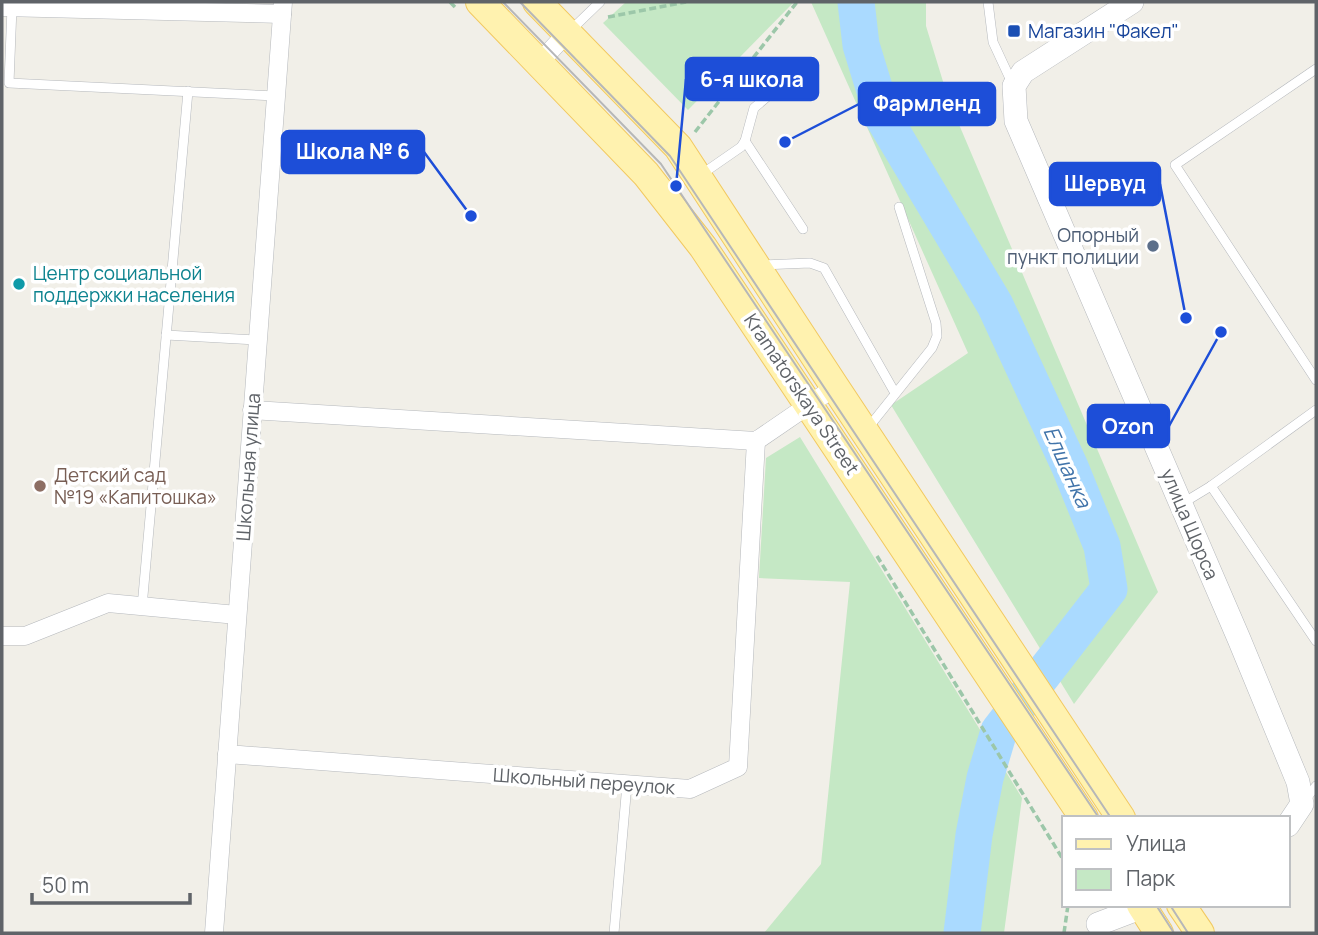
<svg xmlns="http://www.w3.org/2000/svg" width="1318" height="935" font-family="Manrope,sans-serif">
  <rect width="100%" height="100%" fill="#f1efe8"/>
  <g fill="#c5e8c5">
    <path d="M 626,2 L 794,2 L 688,110 L 603,23 Z"/>
    <path d="M 811,2 L 926,2 L 926,26 L 949,101 L 1158,592 L 1074,704 L 891,405 L 968,353 Z"/>
    <path d="M 800,437 L 1022,798 L 1004,933 L 764,933 L 821,864 L 850,582 L 759,578 L 766,458 Z"/>
  </g>
  <g fill="none" stroke-linecap="round" stroke-linejoin="round">
    <path stroke="#aadaff" stroke-width="37" d="M 856,2 L 861,45 L 883,117 L 995,305 L 1070,467 L 1102,546 L 1109,589 L 999,731 L 985,778 L 974,835 L 962,933"/>
    <g stroke="#b5b8bc" stroke-width="10">
      <g id="service">
        <path d="M 988,2 L 993,42 L 1013,85"/>
        <path d="M 12,7 L 9,83 L 276,96"/>
        <path d="M 571,30 L 600,2"/>
        <path d="M 1316,69 L 1175,165 L 1316,380"/>
        <path d="M 745,141 L 754,108 L 787,80"/>
        <path d="M 702,174 L 741,147 L 745,141 L 803,229"/>
        <path d="M 761,265 L 810,263 L 824,268 L 895,393"/>
        <path d="M 166,335 L 257,340"/>
        <path d="M 868,428 L 932,348 L 937,336 L 936,323 L 899,207"/>
        <path d="M 1211,486 L 1316,641"/>
        <path d="M 1183,503 L 1211,486 L 1316,410"/>
        <path d="M 142,607 L 188,91"/>
        <path d="M 1305,800 L 1316,786"/>
        <path d="M 614,933 L 627,784"/>
      </g>
    </g>
    <g stroke="#b5b8bc" stroke-width="19">
      <g id="minor">
        <path d="M 2,7 L 282,14"/>
        <path d="M 539,63 L 567,33"/>
        <path d="M 252,410 L 756,441 L 835,387"/>
        <path d="M 2,636 L 25,636 L 108,603 L 237,615"/>
        <path d="M 227,754 L 690,789 L 738,767 L 756,441"/>
        <path d="M 214,933 L 283,2"/>
      </g>
    </g>
    <g stroke="#b5b8bc" stroke-width="24">
      <g id="tertiary">
        <path d="M 1132,2 L 1023,72 L 1014,86 L 1016,121 L 1239,639 L 1298,782 L 1302,804 L 1288,825"/>
        <path d="M 1098,924 L 1148,905"/>
      </g>
    </g>
    <g stroke="#f2c960" stroke-width="30">
      <g id="primary">
        <path d="M 480,2 L 646,174 L 703,247 L 1084,818"/>
        <path d="M 537,2 L 678,147 L 835,387 L 1121,818"/>
        <path d="M 1141,905 L 1159,933"/>
        <path d="M 1181,905 L 1200,933"/>
      </g>
    </g>
    <g stroke="#9cc7a9" stroke-width="3.5" stroke-dasharray="7 3.5" stroke-linecap="butt">
      <path d="M 450,2 L 456,8"/>
      <path d="M 608,17 L 686,2"/>
      <path d="M 695,132 L 797,2"/>
      <path d="M 877,556 L 1064,861"/>
      <path d="M 1064,933 L 1068,905"/>
    </g>
    <use href="#service" stroke="#fff" stroke-width="9"/>
    <use href="#minor" stroke="#fff" stroke-width="18"/>
    <use href="#tertiary" stroke="#fff" stroke-width="23"/>
    <use href="#primary" stroke="#fff2af" stroke-width="28"/>
    <g stroke="#b6b7b8" stroke-width="2">
      <path d="M 503,2 L 661,164 L 1099,818"/>
      <path d="M 520,2 L 670,156 L 1111,818"/>
      <path d="M 1156,905 L 1174,933"/>
      <path d="M 1170,905 L 1188,933"/>
    </g>
  </g>
  <rect fill="#1a4fb4" stroke="#fff" stroke-width="2.5" x="1007" y="24" width="14" height="14" rx="3.5"/>
  <circle fill="#5c6f8a" stroke="#fff" stroke-width="2.5" cx="1153" cy="246" r="7"/>
  <circle fill="#0f9aa8" stroke="#fff" stroke-width="2.5" cx="19" cy="284" r="7"/>
  <circle fill="#8d6e63" stroke="#fff" stroke-width="2.5" cx="40" cy="486" r="7"/>
  <g text-anchor="middle" stroke-width="7" stroke-linejoin="round" paint-order="stroke">
    <g font-size="19" fill="#164399" stroke="#fff" text-anchor="start">
      <text x="1028" y="38">Магазин "Факел"</text>
    </g>
    <g font-size="19" fill="#4e5e75" stroke="#fff" text-anchor="end">
      <text x="1139" y="242">Опорный<tspan x="1139" dy="22">пункт полиции</tspan></text>
    </g>
    <g font-size="19" fill="#0d838f" stroke="#fff" text-anchor="start">
      <text x="33" y="280">Центр социальной<tspan x="33" dy="22">поддержки населения</tspan></text>
    </g>
    <g font-size="19" fill="#5f6368" stroke="#fff">
      <text transform="translate(802 394) rotate(56)" y="7">Kramatorskaya Street</text>
      <text transform="translate(248 467) rotate(-86)" y="7">Школьная улица</text>
      <text transform="translate(1190 524) rotate(67)" y="7">улица Щорса</text>
      <text transform="translate(584 781) rotate(4)" y="7">Школьный переулок</text>
    </g>
    <g font-size="19" fill="#785e54" stroke="#fff" text-anchor="start">
      <text x="54" y="482">Детский сад<tspan x="54" dy="22">№19 «Капитошка»</tspan></text>
    </g>
    <g font-size="21" font-style="italic" fill="#4174aa" stroke="#fff">
      <text transform="translate(1067 467) rotate(66)" y="7">Елшанка</text>
    </g>
  </g>
  <path fill="none" stroke="#1d4ed8" stroke-width="2.5" d="M676 186L686 79M785 142L859 104M471 216L424 152M1186 318L1160 184M1221 332L1169 426"/>
  <g fill="#1d4ed8" stroke="#fff" stroke-width="2.5">
    <circle cx="676" cy="186" r="7"/>
    <circle cx="785" cy="142" r="7"/>
    <circle cx="471" cy="216" r="7"/>
    <circle cx="1186" cy="318" r="7"/>
    <circle cx="1221" cy="332" r="7"/>
  </g>
  <g fill="#1d4ed8" stroke="#1d4ed8" stroke-width="2.5">
    <rect x="686" y="58" width="132" height="42" rx="7"/>
    <rect x="859" y="83" width="136" height="42" rx="7"/>
    <rect x="282" y="131" width="142" height="42" rx="7"/>
    <rect x="1050" y="163" width="110" height="42" rx="7"/>
    <rect x="1088" y="405" width="81" height="42" rx="7"/>
  </g>
  <g font-size="21" text-anchor="middle" font-weight="bold" fill="#fff">
    <text x="752" y="87">6-я школа</text>
    <text x="927" y="111">Фармленд</text>
    <text x="353" y="159">Школа № 6</text>
    <text x="1105" y="191">Шервуд</text>
    <text x="1128" y="434">Ozon</text>
  </g>
  <rect width="1318" height="935" fill="none" stroke="#5f6368" stroke-width="7"/>
  <rect x="1062" y="816" width="228" height="91" fill="#ffffff" stroke="#bfc1c3" stroke-width="2"/>
  <rect x="1076" y="839" width="35" height="10" fill="#fff2af" stroke="#bfc1c3" stroke-width="2"/>
  <text x="1126" y="851" font-size="21" fill="#5f6368">Улица</text>
  <rect x="1076" y="869" width="35" height="21" fill="#c5e8c5" stroke="#bfc1c3" stroke-width="2"/>
  <text x="1126" y="886" font-size="21" fill="#5f6368">Парк</text>
  <path d="M32 893v10h158v-10" fill="none" stroke="#5f6368" stroke-width="3.5"/>
  <text x="42" y="893" font-size="21" fill="#5f6368" stroke="#ffffff" stroke-width="5" paint-order="stroke">50 m</text>
</svg>
